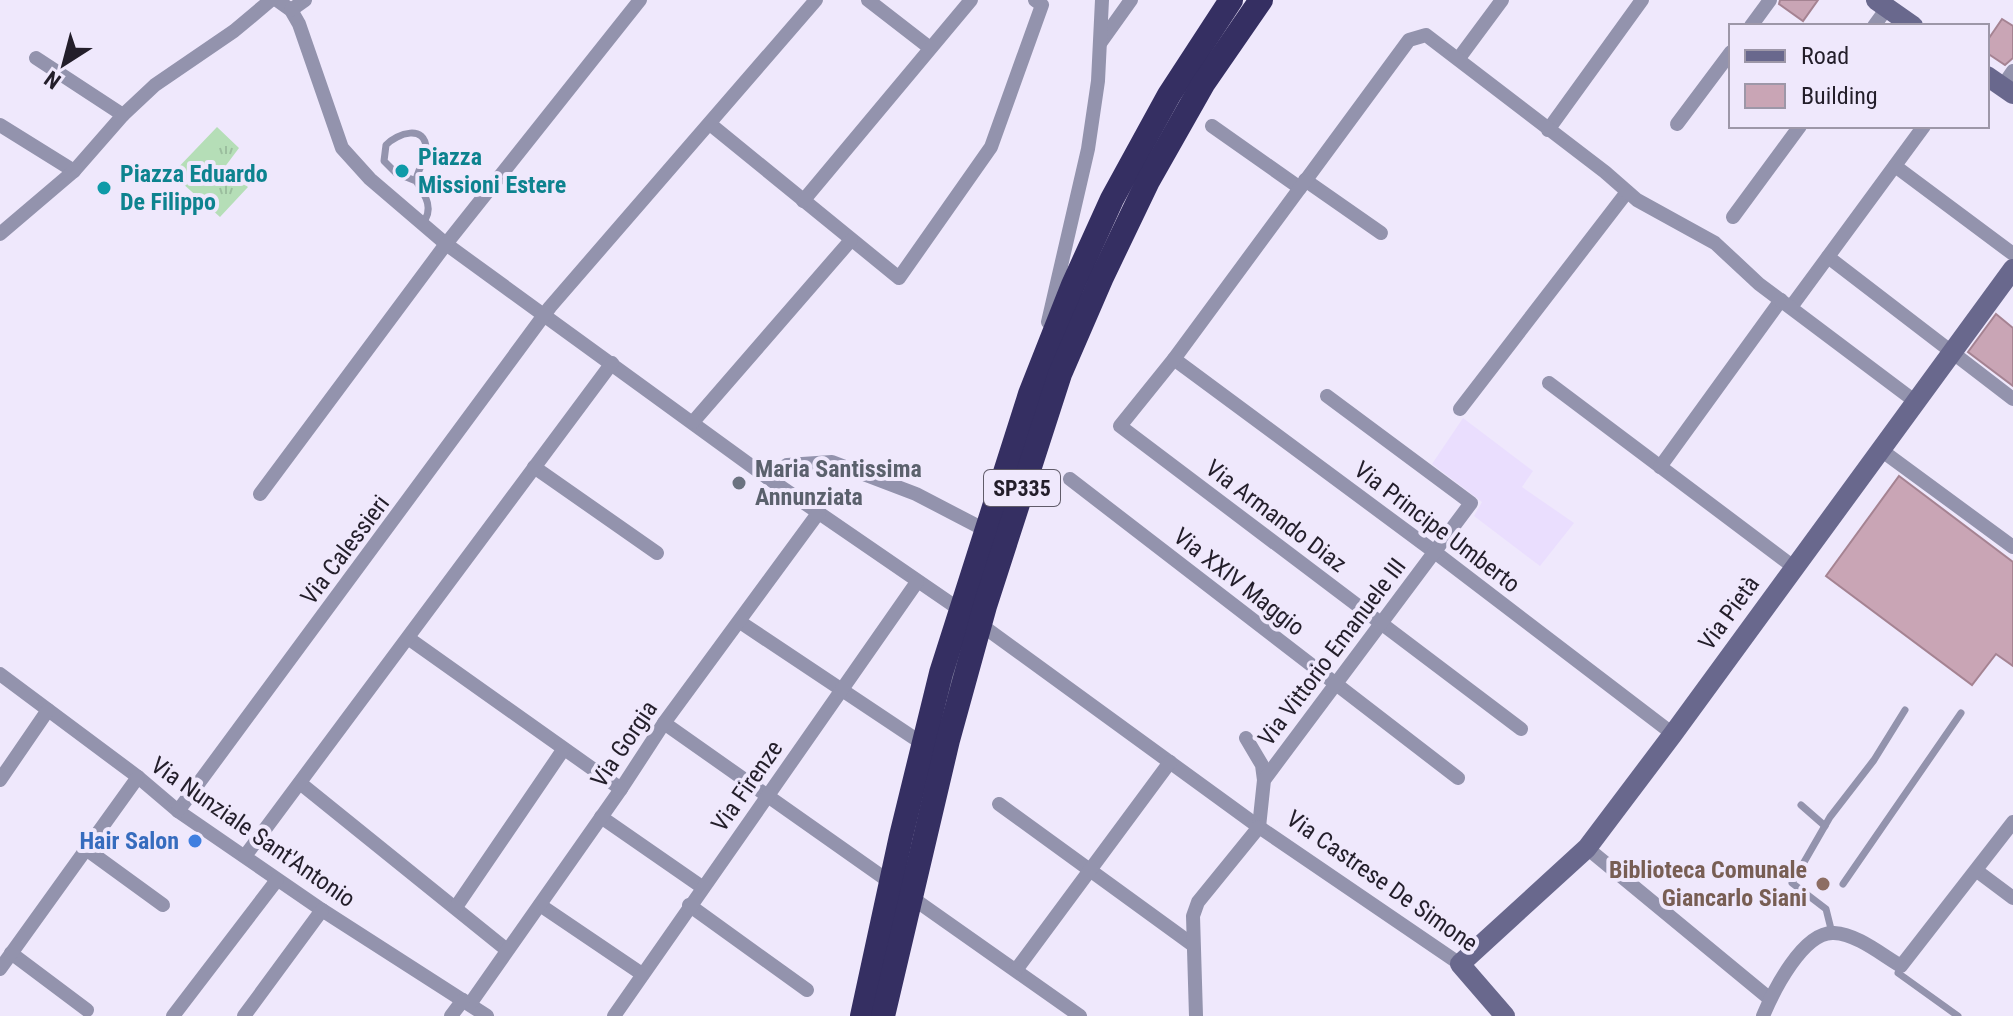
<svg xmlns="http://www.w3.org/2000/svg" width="2013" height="1016" font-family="'Roboto Condensed',sans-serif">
  <defs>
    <pattern id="grass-tufts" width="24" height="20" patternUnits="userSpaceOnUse" patternTransform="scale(2)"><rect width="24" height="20" fill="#b5deb7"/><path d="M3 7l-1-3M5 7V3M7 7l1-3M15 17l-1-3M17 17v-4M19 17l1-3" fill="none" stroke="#9bbe9e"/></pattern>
  </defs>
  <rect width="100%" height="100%" fill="#efe8fc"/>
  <path fill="#eadefe" d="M 1463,418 L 1533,471 L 1522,487 L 1574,523 L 1540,566 L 1474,516 L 1482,502 L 1432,464 Z"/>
  <path fill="url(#grass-tufts)" d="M 217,127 L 239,148 L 224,168 L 248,187 L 220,217 L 172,174 Z"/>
  <g fill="#c9a5b5" stroke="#a58392" stroke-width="2">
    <path d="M 1780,0 L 1818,0 L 1803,21 L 1779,4 Z"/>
    <path d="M 2002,19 L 2013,26 L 2013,58 L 2005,65 L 1987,53 L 1987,41 Z"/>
    <path d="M 1996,314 L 2013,328 L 2013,386 L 1968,352 Z"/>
    <path d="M 1899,476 L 2013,562 L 2013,666 L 1996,654 L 1972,685 L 1826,576 Z"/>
  </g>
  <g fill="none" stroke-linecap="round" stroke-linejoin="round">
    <g stroke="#9393ad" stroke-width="7">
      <path d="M 416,181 L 396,173 L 384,161 L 386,145 C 397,133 426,124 426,149 C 427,158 417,170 416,181 C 425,195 435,209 422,224"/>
      <path d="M 1801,805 L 1825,826"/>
      <path d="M 1843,884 L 1961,713"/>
      <path d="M 1832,933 L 1826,909 L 1792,883 L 1830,817 L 1874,760 L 1905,710"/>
      <path d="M 1901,966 L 1898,973 L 1958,1016"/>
    </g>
    <g stroke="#9393ad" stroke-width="14">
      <path d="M 277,0 L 291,10 L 299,24 L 342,148 L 370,179 L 446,244 L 768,478 L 969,616 L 1259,827 L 1460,964"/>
      <path d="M 868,0 L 930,48"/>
      <path d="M 291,10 L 305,0"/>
      <path d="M 1751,26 L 1770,0"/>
      <path d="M 1874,26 L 1887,8"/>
      <path d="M 1101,42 L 1131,0"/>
      <path d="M 1462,54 L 1502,0"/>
      <path d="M 36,58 L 123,115"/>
      <path d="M 2002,87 L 2013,71"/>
      <path d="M 710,124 L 899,278 L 991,147 L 1042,5 L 1035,0"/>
      <path d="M 1677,124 L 1731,52"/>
      <path d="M 0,125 L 74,171"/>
      <path d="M 1212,126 L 1300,188"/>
      <path d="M 1548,130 L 1642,0"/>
      <path d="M 1895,166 L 2013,254"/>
      <path d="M 1305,180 L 1381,233"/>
      <path d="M 803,201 L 971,0"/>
      <path d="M 1733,217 L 1800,126"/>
      <path d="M 0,234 L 74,171 L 123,115 L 155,85 L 234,31 L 271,0"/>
      <path d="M 1828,257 L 2013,399"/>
      <path d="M 1791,307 L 1924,126"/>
      <path d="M 1048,322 L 1088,149 L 1098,81 L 1102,0"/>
      <path d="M 1174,359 L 1436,553 L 1673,734"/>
      <path d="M 1549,383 L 1795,568"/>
      <path d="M 1460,409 L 1627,192"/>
      <path d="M 693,422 L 851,240"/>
      <path d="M 1881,450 L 2013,547"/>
      <path d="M 534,467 L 657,553"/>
      <path d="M 1660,467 L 1781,300"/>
      <path d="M 768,478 L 787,465 L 832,462 L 916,494 L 991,533"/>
      <path d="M 1070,479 L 1458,778"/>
      <path d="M 260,494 L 446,244 L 640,0"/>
      <path d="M 740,622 L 926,746"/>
      <path d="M 408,638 L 621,789"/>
      <path d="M 0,674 L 138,777 L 178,811 L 322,910 L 487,1016"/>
      <path d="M 949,693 L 961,648"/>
      <path d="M 664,723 L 1080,1016"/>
      <path d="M 1521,729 L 1120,426 L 1174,359 L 1409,40 L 1426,35 L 1605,172 L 1637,200 L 1715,243 L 1759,284 L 1916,402"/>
      <path d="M 1246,738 L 1262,765 L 1264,780"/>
      <path d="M 0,780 L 48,710"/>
      <path d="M 300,783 L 507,950"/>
      <path d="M 999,804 L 1193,945"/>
      <path d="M 178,811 L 550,307 L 816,0"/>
      <path d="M 601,817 L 702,887"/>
      <path d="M 1259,827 L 1264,780 L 1471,503 L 1327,396"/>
      <path d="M 1587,848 L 1770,999"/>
      <path d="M 86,849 L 163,905"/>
      <path d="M 245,856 L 612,363"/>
      <path d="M 1977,871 L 2013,898"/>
      <path d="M 540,905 L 642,974"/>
      <path d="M 689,905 L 807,990"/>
      <path d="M 456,907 L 563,750"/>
      <path d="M 11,953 L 87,1010"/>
      <path d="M 0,969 L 138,777"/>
      <path d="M 1016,970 L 1170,762"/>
      <path d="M 470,1004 L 621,789 L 664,723 L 819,512"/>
      <path d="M 173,1016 L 277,880"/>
      <path d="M 244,1016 L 322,910"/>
      <path d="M 451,1016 L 463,1000"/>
      <path d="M 614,1016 L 917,582"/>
      <path d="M 1196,1016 L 1193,916 L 1198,902 L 1259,827"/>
      <path d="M 1763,1016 C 1773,992 1803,931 1834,933 C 1857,934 1882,955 1901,966 L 2013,822"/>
    </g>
    <g stroke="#69688d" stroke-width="20">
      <path d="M 1876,0 L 1913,26"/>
      <path d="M 1987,76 L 2013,94"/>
      <path d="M 1505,1016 L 1460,964 L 1587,848 L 1673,734 L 2013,269"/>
    </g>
    <g stroke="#352f62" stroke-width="24">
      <path d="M 862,1016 L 901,836 L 941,673 L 1030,394 L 1073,285 L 1112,199 L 1169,95 L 1231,0"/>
      <path d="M 883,1016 L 948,740 L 985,606 L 1060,374 L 1102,277 L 1148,181 L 1203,84 L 1261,0"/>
    </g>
  </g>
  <g fill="#0f9aa8" stroke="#efe8fc" stroke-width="3">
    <circle cx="402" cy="171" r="8"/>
    <circle cx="104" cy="188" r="8"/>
  </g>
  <circle fill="#6b7280" stroke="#efe8fc" stroke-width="3" cx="739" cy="483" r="8"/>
  <circle fill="#3f7fe0" stroke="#efe8fc" stroke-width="3" cx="195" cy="841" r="8"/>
  <circle fill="#8d6e63" stroke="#efe8fc" stroke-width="3" cx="1823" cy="884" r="8"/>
  <g text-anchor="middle" stroke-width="8" stroke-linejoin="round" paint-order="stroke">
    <rect fill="#efe8fc" stroke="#605b69" stroke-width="2" x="984" y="470" width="76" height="36" rx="6"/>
    <g font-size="22" font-weight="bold" fill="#231e2a">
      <text x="1022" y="496">SP335</text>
    </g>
    <g font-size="24" font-weight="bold" fill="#0d838f" stroke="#efe8fc" text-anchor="start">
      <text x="418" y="165">Piazza<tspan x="418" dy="28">Missioni Estere</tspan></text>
      <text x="120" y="182">Piazza Eduardo<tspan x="120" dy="28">De Filippo</tspan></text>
    </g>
    <g font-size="24" font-weight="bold" fill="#5b616d" stroke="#efe8fc" text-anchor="start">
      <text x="755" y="477">Maria Santissima<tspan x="755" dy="28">Annunziata</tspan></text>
    </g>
    <g font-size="24" fill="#231e2a" stroke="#efe8fc">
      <text transform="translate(1276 516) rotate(37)" y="8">Via Armando Diaz</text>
      <text transform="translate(1437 527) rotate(37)" y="8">Via Principe Umberto</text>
      <text transform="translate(345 550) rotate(-53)" y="8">Via Calessieri</text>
      <text transform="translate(1239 582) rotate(38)" y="8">Via XXIV Maggio</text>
      <text transform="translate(1729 613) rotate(-54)" y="8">Via Pietà</text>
      <text transform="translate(1332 652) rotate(-53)" y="8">Via Vittorio Emanuele III</text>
      <text transform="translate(624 744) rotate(-56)" y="8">Via Gorgia</text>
      <text transform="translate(747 786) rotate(-55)" y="8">Via Firenze</text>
      <text transform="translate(253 832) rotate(35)" y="8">Via Nunziale Sant'Antonio</text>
      <text transform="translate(1382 881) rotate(35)" y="8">Via Castrese De Simone</text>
    </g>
    <g font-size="24" font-weight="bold" fill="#366cbe" stroke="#efe8fc" text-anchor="end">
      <text x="179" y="849">Hair Salon</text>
    </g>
    <g font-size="24" font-weight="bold" fill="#785e54" stroke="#efe8fc" text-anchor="end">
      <text x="1807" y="878">Biblioteca Comunale<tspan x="1807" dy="28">Giancarlo Siani</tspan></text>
    </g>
  </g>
  <rect x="1729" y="24" width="260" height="104" fill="#efe8fc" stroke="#9d97a8" stroke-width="2"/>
  <rect x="1745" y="50" width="40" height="12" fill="#69688d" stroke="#9d97a8" stroke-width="2"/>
  <text x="1801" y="64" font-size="24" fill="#231e2a">Road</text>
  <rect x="1745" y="84" width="40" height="24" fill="#c9a5b5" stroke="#9d97a8" stroke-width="2"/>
  <text x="1801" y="104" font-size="24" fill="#231e2a">Building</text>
  <g transform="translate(64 64) rotate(216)" stroke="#efe8fc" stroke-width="6" paint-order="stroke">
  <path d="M0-6L14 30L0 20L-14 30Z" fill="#231e2a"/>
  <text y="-12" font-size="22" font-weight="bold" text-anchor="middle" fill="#231e2a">N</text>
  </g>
</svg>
